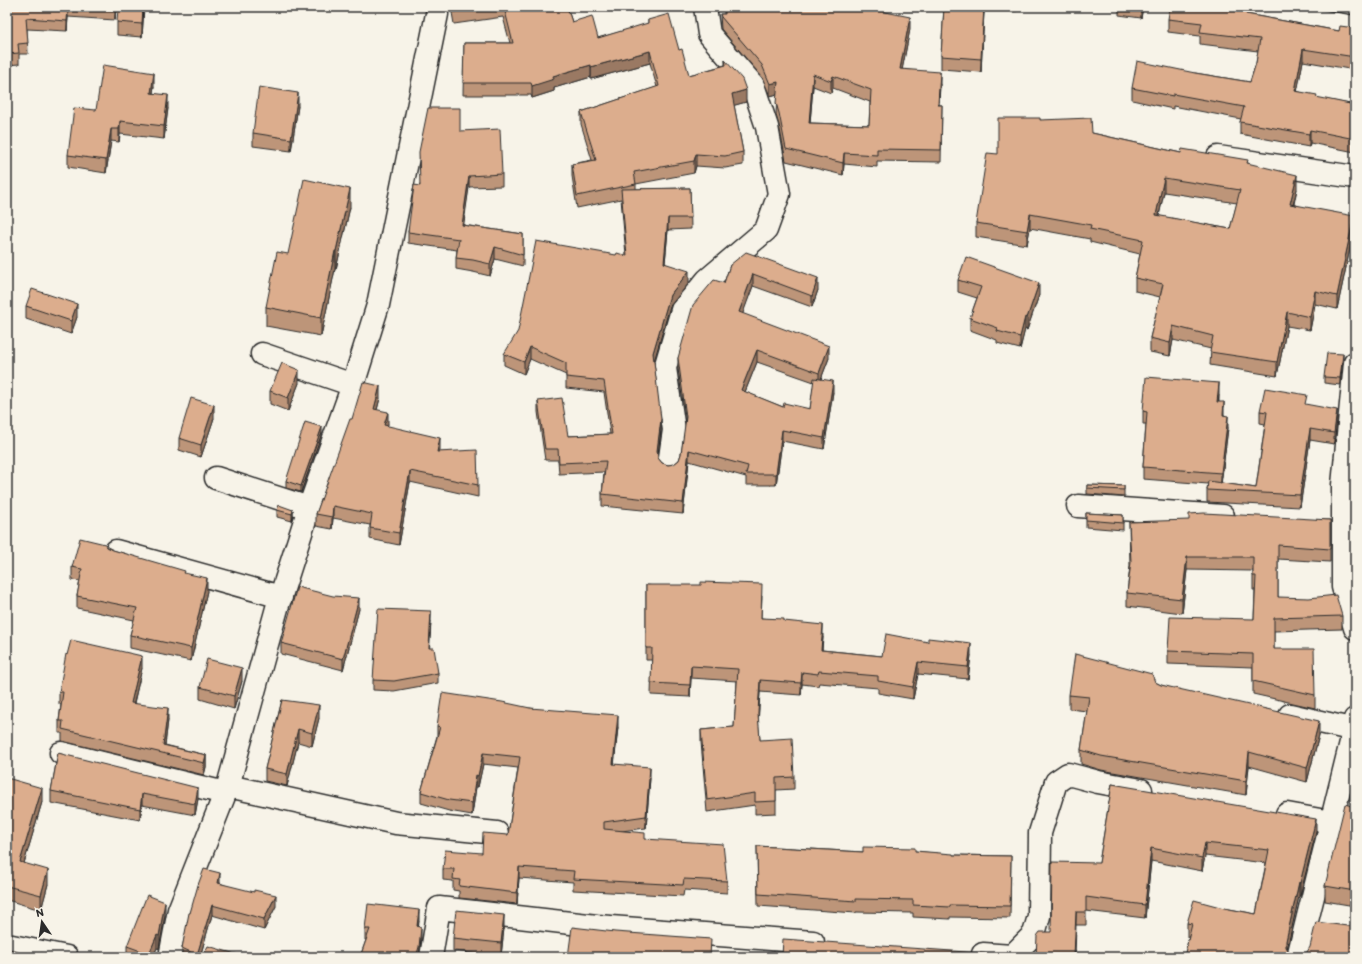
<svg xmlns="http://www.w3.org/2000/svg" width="1362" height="964" font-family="Itim,sans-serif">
  <rect width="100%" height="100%" fill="#f7f3e8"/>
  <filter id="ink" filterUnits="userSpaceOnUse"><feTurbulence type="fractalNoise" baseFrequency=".025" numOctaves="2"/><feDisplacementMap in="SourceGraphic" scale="8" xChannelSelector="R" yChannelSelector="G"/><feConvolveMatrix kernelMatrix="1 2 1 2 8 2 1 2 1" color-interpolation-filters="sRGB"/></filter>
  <g filter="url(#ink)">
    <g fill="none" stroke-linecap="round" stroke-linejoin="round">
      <g stroke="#2b2b2b" stroke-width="25">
        <g id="minor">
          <path d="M 1237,7 L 1355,27"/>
          <path d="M 1218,157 L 1355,177"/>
          <path d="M 262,354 L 353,385"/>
          <path d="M 1355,363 L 1343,485 L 1343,587 L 1355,628"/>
          <path d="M 669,464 L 674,430 L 665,368 L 682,310 L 707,280 L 766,230 L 779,194 L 767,127 L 753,85 L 709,34 L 705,7"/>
          <path d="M 216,478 L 309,508"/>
          <path d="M 1078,506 L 1223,516"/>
          <path d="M 116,551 L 281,597"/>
          <path d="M 1290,715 L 1355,730"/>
          <path d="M 61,753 L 225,793"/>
          <path d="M 228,786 L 396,823 L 497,833"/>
          <path d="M 1287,814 L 1331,822"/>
          <path d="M 7,945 L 67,957"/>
          <path d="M 983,954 L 1012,956 L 1034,934 L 1039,916 L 1040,833 L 1056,782 L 1068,774 L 1098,782 L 1141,790"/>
          <path d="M 170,957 L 179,910 L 228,786 L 277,608 L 309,508 L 353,385 L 378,305 L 437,14"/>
          <path d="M 431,957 L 439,908 L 597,926 L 813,942"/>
          <path d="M 1298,957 L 1354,730 L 1355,719"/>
        </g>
      </g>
      <use href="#minor" stroke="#f7f3e8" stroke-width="22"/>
    </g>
    <g fill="#bd9579" stroke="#2b2b2b" fill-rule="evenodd">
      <path d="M 7,7 L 116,7 L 115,20 L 68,17 L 67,31 L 27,29 L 28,54 L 19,54 L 19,64 L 7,65 Z"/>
      <path d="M 144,7 L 142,37 L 117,35 L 117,22 Z"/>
      <path d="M 451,7 L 567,7 L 572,22 L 598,38 L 648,24 L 648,20 L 679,50 L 689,75 L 725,65 L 725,60 L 746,102 L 734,105 L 743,152 L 743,165 L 725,168 L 696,166 L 694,173 L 636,184 L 636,189 L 690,188 L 691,229 L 668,230 L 665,263 L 689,283 L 670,306 L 654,361 L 661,430 L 658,458 L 662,463 L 668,465 L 674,464 L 679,460 L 681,454 L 686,423 L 678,369 L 678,358 L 724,283 L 730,265 L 818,290 L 812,307 L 753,286 L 742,314 L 829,358 L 821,379 L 833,392 L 824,449 L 782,441 L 776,485 L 746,485 L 746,477 L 689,461 L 683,514 L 602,506 L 602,494 L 604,472 L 559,474 L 558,460 L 545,460 L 538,412 L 538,401 L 568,436 L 610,434 L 604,392 L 566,388 L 566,375 L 530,359 L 524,374 L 504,365 L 504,354 L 616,255 L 626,255 L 621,199 L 577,208 L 572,176 L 572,164 L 592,160 L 581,124 L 581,112 L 657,87 L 650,63 L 591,79 L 591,77 L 554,88 L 554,91 L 532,98 L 531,95 L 463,95 L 464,43 L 510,43 L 503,17 L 454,24 ZM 757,362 L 814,382 L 810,409 L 783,407 L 745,392 Z"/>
      <path d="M 724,7 L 868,9 L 910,29 L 902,69 L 940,84 L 939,105 L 942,105 L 941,162 L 877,161 L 877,167 L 844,164 L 843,175 L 786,161 L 779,125 L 776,115 L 777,94 L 770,96 L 762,77 L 721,29 L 720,14 L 724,14 ZM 813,86 L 831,93 L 833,88 L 870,102 L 869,125 L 810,123 Z"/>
      <path d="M 944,7 L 1017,7 L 1017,11 L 984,11 L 981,72 L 941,69 L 941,56 Z"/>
      <path d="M 1119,7 L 1143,7 L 1141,18 L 1119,15 Z"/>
      <path d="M 1246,14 L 1339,31 L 1355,28 L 1355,70 L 1303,61 L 1297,91 L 1317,98 L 1355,105 L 1355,152 L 1310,143 L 1309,147 L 1240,134 L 1240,122 L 1241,119 L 1173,106 L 1173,109 L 1132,100 L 1132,88 L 1195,73 L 1250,82 L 1256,63 L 1258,51 L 1200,44 L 1200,36 L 1168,32 L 1168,19 Z"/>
      <path d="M 154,86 L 153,93 L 168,108 L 164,139 L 120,134 L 119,142 L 111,141 L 106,173 L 68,167 L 68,155 L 96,110 Z"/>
      <path d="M 298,106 L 291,151 L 253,146 L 253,133 Z"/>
      <path d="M 1040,120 L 1092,133 L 1181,153 L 1248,163 L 1297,189 L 1294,204 L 1354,230 L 1337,309 L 1315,304 L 1310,330 L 1287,326 L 1277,376 L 1210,365 L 1211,349 L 1173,340 L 1170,356 L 1150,352 L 1150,338 L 1160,297 L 1135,291 L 1135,278 L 1140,254 L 1090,242 L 1090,239 L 1030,228 L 1027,245 L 976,237 L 976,223 L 998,154 ZM 1164,192 L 1237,203 L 1230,229 L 1159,216 Z"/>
      <path d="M 460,131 L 502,174 L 502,186 L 469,187 L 463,225 L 523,234 L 523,266 L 495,259 L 490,276 L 473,272 L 456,269 L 456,258 L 457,250 L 408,243 L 408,232 L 419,186 Z"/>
      <path d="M 350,207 L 336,269 L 335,269 L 321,336 L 266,326 L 266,307 L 288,254 Z"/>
      <path d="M 958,280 L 1039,295 L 1027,330 L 1025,329 L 1020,349 L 997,343 L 997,340 L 970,330 L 970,318 L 977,298 L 958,292 Z"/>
      <path d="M 26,306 L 77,317 L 71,334 L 26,319 Z"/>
      <path d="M 1343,361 L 1340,385 L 1324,383 L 1324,377 Z"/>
      <path d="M 299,383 L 288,411 L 270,404 L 270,391 Z"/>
      <path d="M 1219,395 L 1219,402 L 1224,415 L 1228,428 L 1221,483 L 1256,488 L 1265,424 L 1260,423 L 1260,411 L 1307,405 L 1337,421 L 1334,444 L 1310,440 L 1300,507 L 1207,502 L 1207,490 L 1208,484 L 1143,479 L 1143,467 L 1146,424 L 1143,424 L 1143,411 Z"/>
      <path d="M 380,398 L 377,410 L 388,424 L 387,426 L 440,450 L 440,452 L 478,485 L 478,497 L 410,482 L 399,545 L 370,539 L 370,525 L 333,518 L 332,529 L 316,526 L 316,514 L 352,419 Z"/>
      <path d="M 214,418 L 201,457 L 179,450 L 179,438 Z"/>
      <path d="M 322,433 L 301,492 L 286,488 L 286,481 Z"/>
      <path d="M 1087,485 L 1124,486 L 1124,497 L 1087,494 Z"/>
      <path d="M 277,510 L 293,510 L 293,516 L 292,521 L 277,517 Z"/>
      <path d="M 1086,513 L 1123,515 L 1123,530 L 1086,527 Z"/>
      <path d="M 1330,520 L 1330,562 L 1278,559 L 1278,597 L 1342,616 L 1342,629 L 1274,631 L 1274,649 L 1315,695 L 1315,708 L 1253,694 L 1253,667 L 1168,664 L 1168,651 L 1254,619 L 1255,590 L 1253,590 L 1253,571 L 1187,570 L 1182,613 L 1127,606 L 1127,593 L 1130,566 L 1129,522 Z"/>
      <path d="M 107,547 L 113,550 L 185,573 L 207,591 L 191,661 L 130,648 L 130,635 L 134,620 L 77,608 L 77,596 L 80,581 L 72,580 L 72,567 Z"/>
      <path d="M 646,585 L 762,596 L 761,618 L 784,621 L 823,637 L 822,650 L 882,656 L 971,655 L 968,679 L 918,674 L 913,699 L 878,693 L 878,688 L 819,683 L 818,686 L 802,684 L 801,695 L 760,692 L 758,719 L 760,740 L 794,777 L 794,789 L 776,790 L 776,813 L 755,814 L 755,805 L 707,812 L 701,742 L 701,730 L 734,727 L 737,681 L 691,678 L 690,697 L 651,695 L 652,660 L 646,660 Z"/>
      <path d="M 359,609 L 343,670 L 281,654 L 281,643 Z"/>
      <path d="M 431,621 L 429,648 L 438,673 L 438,683 L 394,691 L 373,690 L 373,680 Z"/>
      <path d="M 142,668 L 134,703 L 168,720 L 165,745 L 206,755 L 206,767 L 204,775 L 62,741 L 62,733 L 59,733 L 59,721 L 61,704 L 59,704 L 59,692 Z"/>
      <path d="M 242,681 L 234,709 L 200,699 L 200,687 Z"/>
      <path d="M 1155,682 L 1161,685 L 1319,735 L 1307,782 L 1249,766 L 1246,795 L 1101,770 L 1081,764 L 1081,750 L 1087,711 L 1069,709 L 1069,695 Z"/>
      <path d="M 282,700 L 319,718 L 312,746 L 298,742 L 287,786 L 265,781 L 265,769 Z"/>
      <path d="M 530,708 L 618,727 L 614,764 L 650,778 L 646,828 L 621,831 L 645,839 L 727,881 L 727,893 L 684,890 L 683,896 L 573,890 L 573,882 L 519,878 L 517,904 L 459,898 L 459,891 L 453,890 L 453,881 L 443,880 L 443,869 L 482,853 L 508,835 L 518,768 L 483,764 L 478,787 L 476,787 L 472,815 L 449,811 L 421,803 L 421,792 L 437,736 L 437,726 Z"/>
      <path d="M 58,753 L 198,799 L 195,815 L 142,805 L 140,820 L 51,803 L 51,791 Z"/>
      <path d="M 7,778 L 42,802 L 24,863 L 48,884 L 41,910 L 7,900 Z"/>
      <path d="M 1112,784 L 1316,832 L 1300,896 L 1299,896 L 1287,949 L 1290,953 L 1295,956 L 1355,957 L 1184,957 L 1189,937 L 1187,937 L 1187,923 L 1224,908 L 1256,914 L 1266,863 L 1205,856 L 1202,871 L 1151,861 L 1145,918 L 1086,911 L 1086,925 L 1076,925 L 1036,957 L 1051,932 L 1099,863 Z"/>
      <path d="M 1355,807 L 1355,906 L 1325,901 L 1325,886 Z"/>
      <path d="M 757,846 L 863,852 L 915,851 L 953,855 L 1011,856 L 1010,918 L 950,917 L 950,919 L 913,917 L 913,913 L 856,912 L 856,913 L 758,906 Z"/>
      <path d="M 220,883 L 276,906 L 264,930 L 212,915 L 200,957 L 182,957 L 182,948 L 190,913 Z"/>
      <path d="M 165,915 L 159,949 L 157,948 L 153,957 L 127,957 L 127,946 Z"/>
      <path d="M 419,921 L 418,927 L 421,939 L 419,957 L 360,957 L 366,940 L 365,940 L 365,929 Z"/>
      <path d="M 504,928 L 501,956 L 453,951 L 453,938 Z"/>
    </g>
    <g fill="#9a7963" stroke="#2b2b2b">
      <path d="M 68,7 L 68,17 L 67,31 L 67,21 Z"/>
      <path d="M 115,7 L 116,7 L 115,20 Z"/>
      <path d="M 143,7 L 144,7 L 142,37 L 142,24 Z"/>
      <path d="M 984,7 L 984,11 L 981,72 L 981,59 Z"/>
      <path d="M 1141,7 L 1143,7 L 1141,18 Z"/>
      <path d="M 910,17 L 910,29 L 900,81 L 900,69 Z"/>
      <path d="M 1303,49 L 1303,61 L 1295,103 L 1295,91 Z"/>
      <path d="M 650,51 L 650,63 L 591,79 L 591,67 Z"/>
      <path d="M 591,65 L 591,77 L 554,88 L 554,91 L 532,98 L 532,86 L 553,76 Z"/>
      <path d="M 940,72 L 940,84 L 938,117 L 938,105 Z"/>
      <path d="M 154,73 L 154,86 L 151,106 L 151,93 Z"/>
      <path d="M 813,74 L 813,86 L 809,135 L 809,123 Z"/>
      <path d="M 833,76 L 833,88 L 831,93 L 831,81 Z"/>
      <path d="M 778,82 L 778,94 L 770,96 L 770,84 Z"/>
      <path d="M 746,90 L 746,102 L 732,106 L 732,94 Z"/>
      <path d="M 298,93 L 298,106 L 291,151 L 291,139 Z"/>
      <path d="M 168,95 L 168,108 L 164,139 L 164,126 Z"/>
      <path d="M 120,121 L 120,134 L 119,142 L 119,129 Z"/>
      <path d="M 111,129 L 111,141 L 106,173 L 106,160 Z"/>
      <path d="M 1310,130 L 1310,143 L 1309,147 L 1309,134 Z"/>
      <path d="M 844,153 L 844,164 L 843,175 L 843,163 Z"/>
      <path d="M 696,154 L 696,166 L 694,173 L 694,161 Z"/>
      <path d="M 1297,175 L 1297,189 L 1290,217 L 1290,204 Z"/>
      <path d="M 469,176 L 469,187 L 462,237 L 462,225 Z"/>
      <path d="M 1164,178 L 1164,192 L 1156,229 L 1156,215 Z"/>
      <path d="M 350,189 L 350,207 L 336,269 L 336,251 Z"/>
      <path d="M 1030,214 L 1030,228 L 1027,245 L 1027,231 Z"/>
      <path d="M 1354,216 L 1354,230 L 1337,309 L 1337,296 Z"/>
      <path d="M 668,218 L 668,230 L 664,274 L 664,263 Z"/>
      <path d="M 495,247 L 495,259 L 490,276 L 490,264 Z"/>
      <path d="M 335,251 L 335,269 L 321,336 L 321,318 Z"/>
      <path d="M 689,271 L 689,283 L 670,306 L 653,365 L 653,353 L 670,295 Z"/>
      <path d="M 753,274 L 753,286 L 739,324 L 739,312 Z"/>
      <path d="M 818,278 L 818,290 L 812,307 L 812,296 Z"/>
      <path d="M 1039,283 L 1039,295 L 1027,330 L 1027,318 Z"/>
      <path d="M 1315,291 L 1315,304 L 1310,330 L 1310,317 Z"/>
      <path d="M 77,304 L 77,317 L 71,334 L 71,321 Z"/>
      <path d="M 1287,312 L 1287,326 L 1277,376 L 1277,362 Z"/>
      <path d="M 1025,317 L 1025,329 L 1020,349 L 1020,337 Z"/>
      <path d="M 1173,326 L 1173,340 L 1170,356 L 1170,343 Z"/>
      <path d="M 829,346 L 829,358 L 819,384 L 819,373 Z"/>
      <path d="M 530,347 L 530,359 L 524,374 L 524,362 Z"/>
      <path d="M 757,350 L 757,362 L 741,402 L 741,390 Z"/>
      <path d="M 1343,354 L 1343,361 L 1340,385 L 1340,378 Z"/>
      <path d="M 299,370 L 299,383 L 288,411 L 288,398 Z"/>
      <path d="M 833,381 L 833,392 L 824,449 L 824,438 Z"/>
      <path d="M 1219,383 L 1219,395 L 1217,414 L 1217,402 Z"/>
      <path d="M 380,386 L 380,398 L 374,421 L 374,409 Z"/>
      <path d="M 1224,402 L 1224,415 L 1223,427 L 1223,415 Z"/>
      <path d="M 214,405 L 214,418 L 201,457 L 201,445 Z"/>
      <path d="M 1337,410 L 1337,421 L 1334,444 L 1334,433 Z"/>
      <path d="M 388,412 L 388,424 L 384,437 L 384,425 Z"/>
      <path d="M 1228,416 L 1228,428 L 1221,485 L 1221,473 Z"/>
      <path d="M 661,419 L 661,430 L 657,463 L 657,451 Z"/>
      <path d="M 322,427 L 322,433 L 301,492 L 301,486 Z"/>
      <path d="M 1310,429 L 1310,440 L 1300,507 L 1300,495 Z"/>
      <path d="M 782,430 L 782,441 L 776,485 L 776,474 Z"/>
      <path d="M 440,438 L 440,450 L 437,463 L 437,452 Z"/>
      <path d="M 689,450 L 689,461 L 683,514 L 683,503 Z"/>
      <path d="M 410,471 L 410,482 L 399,545 L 399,533 Z"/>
      <path d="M 333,506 L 333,518 L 332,529 L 332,517 Z"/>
      <path d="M 293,510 L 293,516 L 292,521 L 292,514 Z"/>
      <path d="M 1187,557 L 1187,570 L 1182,613 L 1182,599 Z"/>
      <path d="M 207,578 L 207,591 L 191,661 L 191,648 Z"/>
      <path d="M 359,598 L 359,609 L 343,670 L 343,659 Z"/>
      <path d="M 431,611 L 431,621 L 429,659 L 429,648 Z"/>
      <path d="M 823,625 L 823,637 L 821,662 L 821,650 Z"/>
      <path d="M 971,643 L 971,655 L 968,679 L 968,667 Z"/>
      <path d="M 142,656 L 142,668 L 131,715 L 131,703 Z"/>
      <path d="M 918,662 L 918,674 L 913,699 L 913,687 Z"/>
      <path d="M 691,666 L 691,678 L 690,697 L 690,685 Z"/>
      <path d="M 242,668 L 242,681 L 234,709 L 234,696 Z"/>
      <path d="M 802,672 L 802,684 L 801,695 L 801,683 Z"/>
      <path d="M 760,680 L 760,692 L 758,725 L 758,713 Z"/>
      <path d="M 319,705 L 319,718 L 312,746 L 312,733 Z"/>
      <path d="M 168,708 L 168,720 L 164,753 L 163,745 Z"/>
      <path d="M 618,715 L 618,727 L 613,776 L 613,764 Z"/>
      <path d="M 1319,721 L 1319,735 L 1307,782 L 1307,768 Z"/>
      <path d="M 298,729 L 298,742 L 287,786 L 287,774 Z"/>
      <path d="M 1249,752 L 1249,766 L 1246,795 L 1246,781 Z"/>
      <path d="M 483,753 L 483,764 L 478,787 L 478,776 Z"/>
      <path d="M 206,755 L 206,767 L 204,775 L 204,763 Z"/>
      <path d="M 650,767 L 650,778 L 646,828 L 646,816 Z"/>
      <path d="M 476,775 L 476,787 L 472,815 L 472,803 Z"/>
      <path d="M 42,788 L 42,802 L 20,877 L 20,862 Z"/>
      <path d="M 198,788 L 198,799 L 195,815 L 195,804 Z"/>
      <path d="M 142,794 L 142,805 L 140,820 L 140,809 Z"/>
      <path d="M 1316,819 L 1316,832 L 1300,896 L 1300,883 Z"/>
      <path d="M 1205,843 L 1205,856 L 1202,871 L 1202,858 Z"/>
      <path d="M 1151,848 L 1151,861 L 1145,918 L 1145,905 Z"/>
      <path d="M 519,867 L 519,878 L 517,904 L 517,893 Z"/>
      <path d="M 48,870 L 48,884 L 41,910 L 41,895 Z"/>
      <path d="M 220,873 L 220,884 L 218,883 Z"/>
      <path d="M 1299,882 L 1299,896 L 1286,954 L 1286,941 Z"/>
      <path d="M 276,895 L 276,906 L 264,930 L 264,919 Z"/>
      <path d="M 165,902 L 165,915 L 159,949 L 159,936 Z"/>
      <path d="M 212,905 L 212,915 L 200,957 L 197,957 L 197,955 Z"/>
      <path d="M 419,910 L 419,921 L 417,938 L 417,926 Z"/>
      <path d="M 1076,912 L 1076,925 L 1075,957 L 1074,957 Z"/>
      <path d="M 504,915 L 504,928 L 501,956 L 501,943 Z"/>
      <path d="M 421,928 L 421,939 L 419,957 L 416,957 Z"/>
      <path d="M 157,935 L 157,948 L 153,957 L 149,957 L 149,954 Z"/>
    </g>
    <g fill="#dcad8d" stroke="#2b2b2b" fill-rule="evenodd">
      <path d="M 7,7 L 68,7 L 67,21 L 26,18 L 28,43 L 18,44 L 19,53 L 7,54 Z"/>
      <path d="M 75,7 L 115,7 L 115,10 Z"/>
      <path d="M 118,7 L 143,7 L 142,24 L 117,22 Z"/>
      <path d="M 453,7 L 488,7 L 454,12 Z"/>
      <path d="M 504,7 L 567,7 L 572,22 L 592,16 L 598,38 L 648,23 L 648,20 L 669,14 L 679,50 L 682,49 L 689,75 L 726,65 L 725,60 L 742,79 L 746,90 L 732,94 L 743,152 L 725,156 L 696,154 L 694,161 L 634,172 L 636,184 L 577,196 L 572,164 L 596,160 L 581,112 L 659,86 L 650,51 L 591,67 L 591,65 L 553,76 L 554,79 L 532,86 L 531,83 L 463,83 L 464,43 L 513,43 Z"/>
      <path d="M 725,7 L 867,7 L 866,8 L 910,17 L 900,69 L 940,72 L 938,105 L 942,105 L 941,150 L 877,149 L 877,155 L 844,153 L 843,163 L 786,149 L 779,113 L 776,103 L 778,82 L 770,84 L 762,65 L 721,17 L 720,14 L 725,14 ZM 813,74 L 831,81 L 833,76 L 871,90 L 869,125 L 809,123 Z"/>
      <path d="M 944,7 L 984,7 L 981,59 L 941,56 Z"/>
      <path d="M 1170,7 L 1239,7 L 1246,9 L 1246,14 L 1339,31 L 1340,26 L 1355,28 L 1355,57 L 1303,49 L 1295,91 L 1317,95 L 1316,97 L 1355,105 L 1355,139 L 1310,130 L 1309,134 L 1240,122 L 1244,107 L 1173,94 L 1173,96 L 1132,88 L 1137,61 L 1195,73 L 1250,82 L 1256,63 L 1260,39 L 1200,32 L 1202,23 L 1168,19 Z"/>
      <path d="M 103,65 L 154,73 L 151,93 L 168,95 L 164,126 L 120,121 L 119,129 L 111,129 L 106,160 L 68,155 L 74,108 L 96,110 Z"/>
      <path d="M 259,87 L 298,93 L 291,139 L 253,133 Z"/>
      <path d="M 428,108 L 460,108 L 460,131 L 500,129 L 502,174 L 469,176 L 462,225 L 523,234 L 523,255 L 495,247 L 490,264 L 473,260 L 456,258 L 459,239 L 408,232 L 414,185 L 420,186 L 419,152 Z"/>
      <path d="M 998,118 L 1040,118 L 1040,120 L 1091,118 L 1092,133 L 1181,153 L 1182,149 L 1248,160 L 1247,163 L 1297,175 L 1290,204 L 1354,216 L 1337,296 L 1315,291 L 1310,317 L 1287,312 L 1277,362 L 1210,352 L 1213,336 L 1173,326 L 1170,343 L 1150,338 L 1163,284 L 1135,278 L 1143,240 L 1090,229 L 1091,225 L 1030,214 L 1027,231 L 976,223 L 987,153 L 998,154 ZM 1164,178 L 1240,190 L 1230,229 L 1156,215 Z"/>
      <path d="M 304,179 L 350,189 L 336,251 L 335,251 L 321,318 L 266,307 L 277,252 L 288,254 Z"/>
      <path d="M 690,188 L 691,218 L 668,218 L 664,263 L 689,271 L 670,295 L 653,353 L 661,419 L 657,451 L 658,458 L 662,463 L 668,465 L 674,464 L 679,460 L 681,454 L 686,417 L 678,358 L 693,305 L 714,280 L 724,283 L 730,265 L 746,252 L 818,278 L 812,296 L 753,274 L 739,312 L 829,346 L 819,373 L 757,350 L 741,390 L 783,407 L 784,403 L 810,409 L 814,378 L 833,381 L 824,438 L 782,430 L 776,474 L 746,474 L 748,466 L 689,450 L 683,503 L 602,494 L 606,461 L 559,463 L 558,449 L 545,449 L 538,401 L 562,398 L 568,436 L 612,434 L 604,381 L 566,377 L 566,363 L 530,347 L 524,362 L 504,354 L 518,331 L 536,241 L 616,255 L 617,253 L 627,256 L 621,189 Z"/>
      <path d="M 966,257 L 1039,283 L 1027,318 L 1025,317 L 1020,337 L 997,331 L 998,328 L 970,318 L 981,287 L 958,280 Z"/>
      <path d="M 32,289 L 77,304 L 71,321 L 26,306 Z"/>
      <path d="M 1327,353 L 1343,354 L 1340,378 L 1324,377 Z"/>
      <path d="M 282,363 L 299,370 L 288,398 L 270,391 Z"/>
      <path d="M 1146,377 L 1219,383 L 1217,402 L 1224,402 L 1223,415 L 1228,416 L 1221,473 L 1143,467 L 1147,412 L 1143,411 Z"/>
      <path d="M 363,382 L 380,386 L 374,409 L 388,412 L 384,425 L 440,438 L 437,452 L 477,450 L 478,485 L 410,471 L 399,533 L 370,528 L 372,514 L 333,506 L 332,517 L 316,514 L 350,419 L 352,419 Z"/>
      <path d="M 1265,388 L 1307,395 L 1305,404 L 1337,410 L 1334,433 L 1310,429 L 1300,495 L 1207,490 L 1208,481 L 1256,488 L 1267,412 L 1260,411 Z"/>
      <path d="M 191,398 L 214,405 L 201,445 L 179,438 Z"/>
      <path d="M 305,422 L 322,427 L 301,486 L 286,481 Z"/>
      <path d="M 1087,485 L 1124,486 L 1124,490 L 1087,488 Z"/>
      <path d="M 279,505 L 293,510 L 292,514 L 277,510 Z"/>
      <path d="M 1086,513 L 1123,515 L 1123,523 L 1086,520 Z"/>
      <path d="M 1204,513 L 1330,520 L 1330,549 L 1278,545 L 1278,597 L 1309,598 L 1336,595 L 1342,616 L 1274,618 L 1274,649 L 1314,649 L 1315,695 L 1253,681 L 1253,654 L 1168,651 L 1170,617 L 1254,619 L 1256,576 L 1253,576 L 1253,557 L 1187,557 L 1182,599 L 1127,593 L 1131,562 L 1129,522 L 1189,520 L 1189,514 Z"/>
      <path d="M 80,538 L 105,544 L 107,547 L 113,550 L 185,571 L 184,573 L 207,578 L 191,648 L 130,635 L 137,608 L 77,596 L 82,569 L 72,567 Z"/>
      <path d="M 701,582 L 762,584 L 761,618 L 784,619 L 784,621 L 823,625 L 821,650 L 882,656 L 886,634 L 928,642 L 928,638 L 971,643 L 968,667 L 918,662 L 913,687 L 878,681 L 878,676 L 819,671 L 818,674 L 802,672 L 801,683 L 760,680 L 758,713 L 760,740 L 792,738 L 794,777 L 776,778 L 776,801 L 755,802 L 755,793 L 707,800 L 701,730 L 734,727 L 738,669 L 691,666 L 690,685 L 651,683 L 652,648 L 646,648 L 646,585 L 701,585 Z"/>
      <path d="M 297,587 L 333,596 L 359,598 L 343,659 L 281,643 Z"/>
      <path d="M 378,609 L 431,611 L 429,648 L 434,648 L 438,673 L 394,681 L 373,680 Z"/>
      <path d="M 71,640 L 142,656 L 131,703 L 168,708 L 163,745 L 206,755 L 204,763 L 62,729 L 63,721 L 59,721 L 63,692 L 59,692 L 66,654 L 67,655 Z"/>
      <path d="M 1075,654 L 1152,674 L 1155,682 L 1161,685 L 1319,721 L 1307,768 L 1249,752 L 1246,781 L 1101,756 L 1081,750 L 1089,697 L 1069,695 Z"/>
      <path d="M 207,659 L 242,668 L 234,696 L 200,687 Z"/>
      <path d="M 442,693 L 502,702 L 530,708 L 618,715 L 613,764 L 650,767 L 646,816 L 604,822 L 604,829 L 645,833 L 645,839 L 723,844 L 727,881 L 684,879 L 683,885 L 573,879 L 574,871 L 519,867 L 517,893 L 459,886 L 460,880 L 453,879 L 454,869 L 443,869 L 445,850 L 482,853 L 483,833 L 508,835 L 520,757 L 483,753 L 478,776 L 476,775 L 472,803 L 449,800 L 421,792 L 440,727 L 437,726 Z"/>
      <path d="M 282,700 L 319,705 L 312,733 L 298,729 L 287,774 L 265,769 Z"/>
      <path d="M 58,753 L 198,788 L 195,804 L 142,794 L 140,809 L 51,791 Z"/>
      <path d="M 7,778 L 42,788 L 20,862 L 48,870 L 41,895 L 7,886 Z"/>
      <path d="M 1112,784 L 1316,819 L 1300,883 L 1299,882 L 1286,941 L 1286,947 L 1290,953 L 1295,956 L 1301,956 L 1307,952 L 1310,947 L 1316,922 L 1355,927 L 1355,957 L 1184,957 L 1192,924 L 1187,923 L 1194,900 L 1224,908 L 1256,914 L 1269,850 L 1205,843 L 1202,858 L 1151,848 L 1145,905 L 1086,897 L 1086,912 L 1076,912 L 1074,957 L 782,957 L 783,939 L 1036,957 L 1037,936 L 1040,932 L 1051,932 L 1052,862 L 1099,863 Z"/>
      <path d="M 1345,804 L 1355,807 L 1355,891 L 1325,886 Z"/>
      <path d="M 757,846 L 863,852 L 863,847 L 915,848 L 915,851 L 953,854 L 953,855 L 1011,856 L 1010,906 L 950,905 L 950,907 L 913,905 L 913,900 L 856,899 L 856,901 L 758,894 Z"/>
      <path d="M 204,869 L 220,873 L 218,883 L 254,892 L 254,890 L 276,895 L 264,919 L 212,905 L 197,955 L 182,948 L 189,913 L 190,913 L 198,885 Z"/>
      <path d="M 147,895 L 165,902 L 159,936 L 157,935 L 149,954 L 127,946 Z"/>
      <path d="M 368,904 L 419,910 L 417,926 L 421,928 L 419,947 L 416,957 L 360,957 L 370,929 L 365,929 Z"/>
      <path d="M 456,910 L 504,915 L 501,943 L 453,938 Z"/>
      <path d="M 572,927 L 615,932 L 711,939 L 710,957 L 568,957 Z"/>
      <path d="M 208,946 L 239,955 L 238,957 L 202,957 Z"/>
      <path d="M 8,948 L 30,957 L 7,957 L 7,949 L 8,949 Z"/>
      <path d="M 41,953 L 61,957 L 39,957 Z"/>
      <path d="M 77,953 L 96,957 L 72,957 Z"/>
    </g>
  </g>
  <rect width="1362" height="964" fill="none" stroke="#f7f3e8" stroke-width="24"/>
  <rect x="12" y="12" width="1338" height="940" fill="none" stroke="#2b2b2b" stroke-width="1.5" filter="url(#ink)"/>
  <g transform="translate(42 922) rotate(347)" stroke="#f7f3e8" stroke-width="3" paint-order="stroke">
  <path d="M0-3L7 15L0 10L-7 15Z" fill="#2b2b2b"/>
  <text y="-6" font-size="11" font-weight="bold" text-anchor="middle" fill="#2b2b2b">N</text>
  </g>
</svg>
